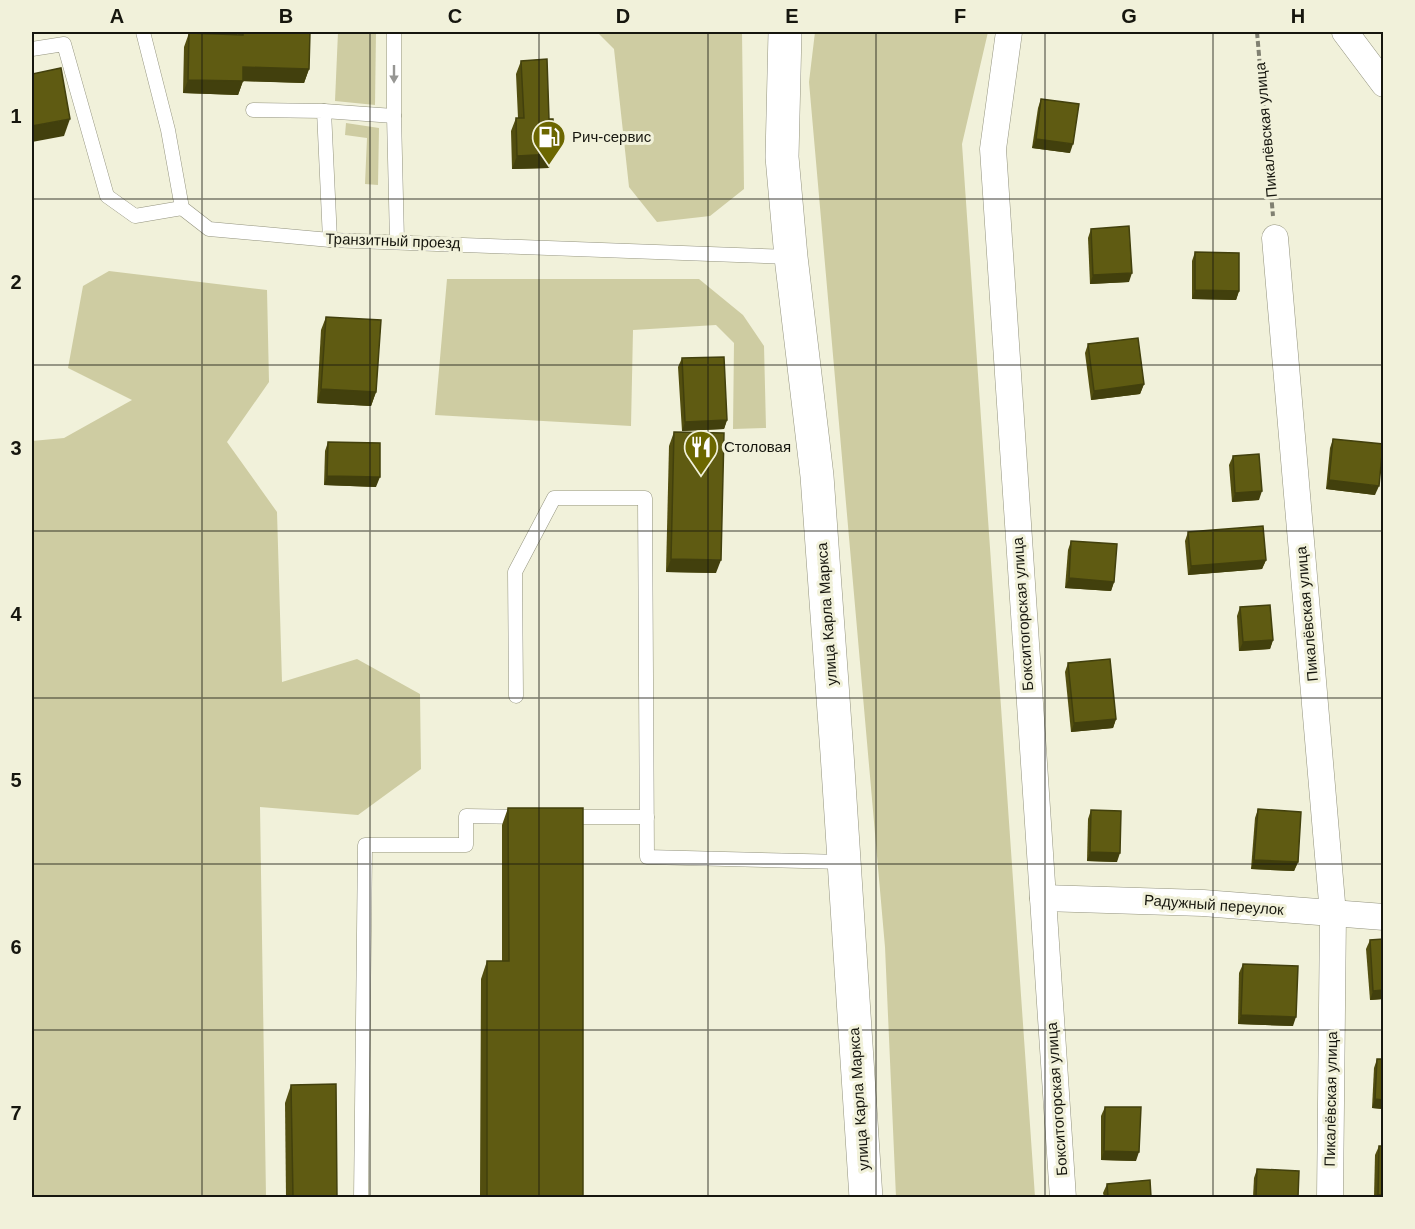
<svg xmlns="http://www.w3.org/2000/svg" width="1415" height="1229" font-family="Arial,sans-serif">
  <rect width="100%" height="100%" fill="#f1f1da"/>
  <g fill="#cecca2">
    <path d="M 338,32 L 376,32 L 375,105 L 335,101 Z"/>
    <path d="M 597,32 L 742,32 L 744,189 L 710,216 L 657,222 L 629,187 L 614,49 Z"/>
    <path d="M 815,32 L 988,32 L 962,144 L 1035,1197 L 896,1197 L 885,947 L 809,82 Z"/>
    <path d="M 346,123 L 379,128 L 378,185 L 365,184 L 367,138 L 345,135 Z"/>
    <path d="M 109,271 L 267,290 L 269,382 L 227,442 L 277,512 L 282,682 L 357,659 L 420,694 L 421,769 L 358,815 L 260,807 L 266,1197 L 32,1197 L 32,441 L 64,438 L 132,400 L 68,368 L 83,286 Z"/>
    <path d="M 447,279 L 699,279 L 743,315 L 764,346 L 766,428 L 733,429 L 734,343 L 716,325 L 633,330 L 631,426 L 435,415 Z"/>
  </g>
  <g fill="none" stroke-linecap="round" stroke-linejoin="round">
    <g stroke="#93937e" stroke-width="15">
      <g id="service">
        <path d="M 143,32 L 168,130 L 182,208 L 209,229 L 330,240 L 791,257"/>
        <path d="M 394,32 L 394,116 L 397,241"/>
        <path d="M 32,49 L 64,44 L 107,196 L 135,216 L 182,208"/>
        <path d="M 253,110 L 324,111 L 330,240"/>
        <path d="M 324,111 L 394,116"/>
        <path d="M 516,696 L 515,572 L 554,498 L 645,498 L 647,857 L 844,862"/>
        <path d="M 565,817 L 647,817"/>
        <path d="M 361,1198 L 365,845 L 466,845 L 466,816 L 521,817"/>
      </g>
    </g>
    <g stroke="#93937e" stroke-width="27">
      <g id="minor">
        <path d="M 1009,32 L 993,149 L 1063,1198"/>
        <path d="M 1345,32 L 1384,84"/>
        <path d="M 1275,238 L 1333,914 L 1330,1198"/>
        <path d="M 1043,898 L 1203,903 L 1384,917"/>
      </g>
    </g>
    <g stroke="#93937e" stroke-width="34">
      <path id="primary" d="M 785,32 L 782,157 L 791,257 L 817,476 L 837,753 L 866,1198"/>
    </g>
    <path stroke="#808071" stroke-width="4" stroke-dasharray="6 3" stroke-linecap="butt" d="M 1257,32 L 1273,216"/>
    <use href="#service" stroke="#fff" stroke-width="14"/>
    <use href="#minor" stroke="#fff" stroke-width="26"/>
    <use href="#primary" stroke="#fff" stroke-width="33"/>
  </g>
  <g fill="#524e0f">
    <path d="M 239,32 L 310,32 L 309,69 L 304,83 L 243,81 L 238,95 L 183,93 L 184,47 L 189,33 L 238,35 Z"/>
    <path d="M 521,61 L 549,119 L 549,168 L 512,169 L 511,131 L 516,118 L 518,118 L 516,74 Z"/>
    <path d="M 1041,99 L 1070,153 L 1032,148 L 1038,108 Z"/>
    <path d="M 1091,229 L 1129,282 L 1090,284 L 1088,238 Z"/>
    <path d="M 1195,252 L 1239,291 L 1236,300 L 1192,299 L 1192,261 Z"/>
    <path d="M 326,317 L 376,392 L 371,406 L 317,403 L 321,330 Z"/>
    <path d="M 1088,344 L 1144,384 L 1140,394 L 1091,400 L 1085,353 Z"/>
    <path d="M 682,358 L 727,420 L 724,429 L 682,431 L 678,367 Z"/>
    <path d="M 674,432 L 716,573 L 666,572 L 669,446 Z"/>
    <path d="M 1333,439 L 1375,495 L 1326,489 L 1330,448 Z"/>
    <path d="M 328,442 L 376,487 L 324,485 L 325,451 Z"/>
    <path d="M 1233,456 L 1259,500 L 1232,502 L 1229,465 Z"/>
    <path d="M 1188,532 L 1266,560 L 1262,569 L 1188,575 L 1185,541 Z"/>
    <path d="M 1071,541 L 1114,582 L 1111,591 L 1065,588 L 1068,550 Z"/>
    <path d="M 1240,607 L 1273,640 L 1270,649 L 1239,651 L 1237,616 Z"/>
    <path d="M 1068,663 L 1116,719 L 1113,728 L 1071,732 L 1065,672 Z"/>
    <path d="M 508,808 L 583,1197 L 480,1197 L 481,979 L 487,961 L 502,961 L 502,825 Z"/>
    <path d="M 1258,809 L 1298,862 L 1294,871 L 1251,869 L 1255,818 Z"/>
    <path d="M 1091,810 L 1117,862 L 1087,861 L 1088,819 Z"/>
    <path d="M 1383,939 L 1383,999 L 1370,1000 L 1366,949 L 1370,940 Z"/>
    <path d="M 1243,964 L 1293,1026 L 1238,1024 L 1239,973 Z"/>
    <path d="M 1377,1059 L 1383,1109 L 1372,1108 L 1374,1068 Z"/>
    <path d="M 291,1085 L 337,1197 L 286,1197 L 285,1103 Z"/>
    <path d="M 1105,1107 L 1136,1161 L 1101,1160 L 1101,1116 Z"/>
    <path d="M 1379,1146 L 1383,1197 L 1374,1197 L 1375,1155 Z"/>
    <path d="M 1257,1169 L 1298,1197 L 1253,1197 L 1254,1178 Z"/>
    <path d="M 1107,1184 L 1151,1197 L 1104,1197 L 1103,1193 Z"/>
  </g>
  <g fill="#42400d">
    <path d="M 243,67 L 309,69 L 304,83 L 238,81 Z"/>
    <path d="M 188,80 L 243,81 L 238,95 L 183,93 Z"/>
    <path d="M 70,119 L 64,136 L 32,142 L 32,126 Z"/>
    <path d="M 1036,139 L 1073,144 L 1070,153 L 1032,148 Z"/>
    <path d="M 554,154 L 549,168 L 512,169 L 517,156 Z"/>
    <path d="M 1132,273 L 1129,282 L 1090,284 L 1093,275 Z"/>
    <path d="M 1195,290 L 1239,291 L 1236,300 L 1192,299 Z"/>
    <path d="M 1144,384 L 1140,394 L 1091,400 L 1094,391 Z"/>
    <path d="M 321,389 L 376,392 L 371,406 L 317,403 Z"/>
    <path d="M 727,420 L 724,429 L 682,431 L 685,422 Z"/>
    <path d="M 327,476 L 380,477 L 376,487 L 324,485 Z"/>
    <path d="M 1329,480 L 1379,486 L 1375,495 L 1326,489 Z"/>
    <path d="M 1262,491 L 1259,500 L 1232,502 L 1235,493 Z"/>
    <path d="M 671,559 L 721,560 L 716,573 L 666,572 Z"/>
    <path d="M 1266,560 L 1262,569 L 1188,575 L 1191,566 Z"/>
    <path d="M 1069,578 L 1114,582 L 1111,591 L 1065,588 Z"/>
    <path d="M 1273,640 L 1270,649 L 1239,651 L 1243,642 Z"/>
    <path d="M 1116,719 L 1113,728 L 1071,732 L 1074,723 Z"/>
    <path d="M 1090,852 L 1120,853 L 1117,862 L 1087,861 Z"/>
    <path d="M 1254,860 L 1298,862 L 1294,871 L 1251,869 Z"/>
    <path d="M 1383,990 L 1383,999 L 1370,1000 L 1373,991 Z"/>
    <path d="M 1241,1015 L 1296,1017 L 1293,1026 L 1238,1024 Z"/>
    <path d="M 1375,1099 L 1383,1100 L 1383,1109 L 1372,1108 Z"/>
    <path d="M 1104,1151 L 1139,1152 L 1136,1161 L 1101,1160 Z"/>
    <path d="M 1378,1195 L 1383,1195 L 1383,1197 L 1377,1197 Z"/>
  </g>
  <g fill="#5f5b12" stroke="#42400d" stroke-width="1.5">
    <path d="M 243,32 L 310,32 L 309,69 L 243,67 L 243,81 L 188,80 L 189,33 L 243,35 Z"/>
    <path d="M 547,59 L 549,119 L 553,119 L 554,154 L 517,156 L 516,118 L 524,118 L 521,61 Z"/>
    <path d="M 61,68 L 70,119 L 32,126 L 32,74 Z"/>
    <path d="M 1041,99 L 1079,104 L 1073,144 L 1036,139 Z"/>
    <path d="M 1129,226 L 1132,273 L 1093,275 L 1091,229 Z"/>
    <path d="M 1195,252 L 1239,253 L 1239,291 L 1195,290 Z"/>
    <path d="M 326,317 L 381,320 L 376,392 L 321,389 Z"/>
    <path d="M 1138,338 L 1144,384 L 1094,391 L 1088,344 Z"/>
    <path d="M 724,357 L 727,420 L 685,422 L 682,358 Z"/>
    <path d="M 674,432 L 724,433 L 721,560 L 671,559 Z"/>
    <path d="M 1333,439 L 1383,444 L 1379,486 L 1329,480 Z"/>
    <path d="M 328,442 L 380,443 L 380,477 L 327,476 Z"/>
    <path d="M 1259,454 L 1262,491 L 1235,493 L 1233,456 Z"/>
    <path d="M 1263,526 L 1266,560 L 1191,566 L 1188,532 Z"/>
    <path d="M 1071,541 L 1117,544 L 1114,582 L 1069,578 Z"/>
    <path d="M 1270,605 L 1273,640 L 1243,642 L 1240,607 Z"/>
    <path d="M 1110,659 L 1116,719 L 1074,723 L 1068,663 Z"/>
    <path d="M 508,808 L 583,808 L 583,1197 L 487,1197 L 487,961 L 509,961 Z"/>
    <path d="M 1258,809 L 1301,812 L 1298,862 L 1254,860 Z"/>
    <path d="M 1091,810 L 1121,811 L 1120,853 L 1090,852 Z"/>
    <path d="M 1383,939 L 1383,990 L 1373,991 L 1370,940 Z"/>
    <path d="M 1243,964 L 1298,966 L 1296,1017 L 1241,1015 Z"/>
    <path d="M 1377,1059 L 1383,1059 L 1383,1100 L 1375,1099 Z"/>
    <path d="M 336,1084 L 337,1197 L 293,1197 L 291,1085 Z"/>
    <path d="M 1105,1107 L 1141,1107 L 1139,1152 L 1104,1151 Z"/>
    <path d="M 1379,1146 L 1383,1146 L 1383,1195 L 1378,1195 Z"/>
    <path d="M 1257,1169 L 1299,1171 L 1298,1197 L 1256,1197 Z"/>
    <path d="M 1150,1180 L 1151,1197 L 1108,1197 L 1107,1184 Z"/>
  </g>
  <defs><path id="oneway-solid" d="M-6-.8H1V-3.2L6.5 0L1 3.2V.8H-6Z" transform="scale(1.5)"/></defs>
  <use fill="#969693" href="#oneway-solid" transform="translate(394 74) rotate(90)"/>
  <path fill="none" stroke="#16160e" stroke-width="1.5" stroke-opacity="0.55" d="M 202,32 L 202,1198M 370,32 L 370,1198M 539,32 L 539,1198M 708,32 L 708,1198M 876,32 L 876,1198M 1045,32 L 1045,1198M 1213,32 L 1213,1198M 32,199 L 1384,199M 32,365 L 1384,365M 32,531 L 1384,531M 32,698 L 1384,698M 32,864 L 1384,864M 32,1030 L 1384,1030"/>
  <defs>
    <g id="fuel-pin" transform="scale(1.725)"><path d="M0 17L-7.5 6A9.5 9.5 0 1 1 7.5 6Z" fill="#6c6700" stroke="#f1f1da"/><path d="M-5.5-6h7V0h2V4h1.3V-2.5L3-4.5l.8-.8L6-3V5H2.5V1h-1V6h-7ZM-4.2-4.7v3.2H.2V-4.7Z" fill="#fff"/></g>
    <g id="restaurant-pin" transform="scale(1.725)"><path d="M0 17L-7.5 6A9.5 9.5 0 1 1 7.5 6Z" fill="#6c6700" stroke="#f1f1da"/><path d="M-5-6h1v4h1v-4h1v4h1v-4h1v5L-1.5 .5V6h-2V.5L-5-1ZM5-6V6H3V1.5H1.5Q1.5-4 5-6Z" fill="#fff"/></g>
  </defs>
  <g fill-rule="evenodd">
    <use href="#fuel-pin" x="549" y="137"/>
    <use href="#restaurant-pin" x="701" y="447"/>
  </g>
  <g text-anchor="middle" stroke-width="6" stroke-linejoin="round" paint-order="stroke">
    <g font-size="15" fill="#16160e" stroke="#f1f1da">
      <text transform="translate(1266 130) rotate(-95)" y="5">Пикалёвская улица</text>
      <text transform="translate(393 241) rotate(2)" y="5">Транзитный проезд</text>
      <text transform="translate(827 614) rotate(-94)" y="5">улица Карла Маркса</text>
      <text transform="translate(1023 614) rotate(-94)" y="5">Бокситогорская улица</text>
      <text transform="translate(1307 614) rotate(-95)" y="5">Пикалёвская улица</text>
      <text transform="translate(1214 905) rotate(4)" y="5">Радужный переулок</text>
      <text transform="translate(859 1099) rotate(-94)" y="5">улица Карла Маркса</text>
      <text transform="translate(1057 1099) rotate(-94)" y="5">Бокситогорская улица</text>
      <text transform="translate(1331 1099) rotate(-89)" y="5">Пикалёвская улица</text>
    </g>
    <g font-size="15" fill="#16160e" stroke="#f1f1da" text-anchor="start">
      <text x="572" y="142">Рич-сервис</text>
      <text x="724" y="452">Столовая</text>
    </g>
  </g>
  <rect width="1415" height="1229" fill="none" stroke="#f1f1da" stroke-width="66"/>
  <rect x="33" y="33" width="1349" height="1163" fill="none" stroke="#16160e" stroke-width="2"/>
  <g font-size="20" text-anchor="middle" font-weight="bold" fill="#16160e">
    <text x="117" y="23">A</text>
    <text x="286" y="23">B</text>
    <text x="455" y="23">C</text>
    <text x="623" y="23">D</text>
    <text x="792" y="23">E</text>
    <text x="960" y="23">F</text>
    <text x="1129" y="23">G</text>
    <text x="1298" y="23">H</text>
    <text x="16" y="123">1</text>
    <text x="16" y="289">2</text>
    <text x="16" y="455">3</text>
    <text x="16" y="621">4</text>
    <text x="16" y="787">5</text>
    <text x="16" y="954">6</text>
    <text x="16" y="1120">7</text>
  </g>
</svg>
